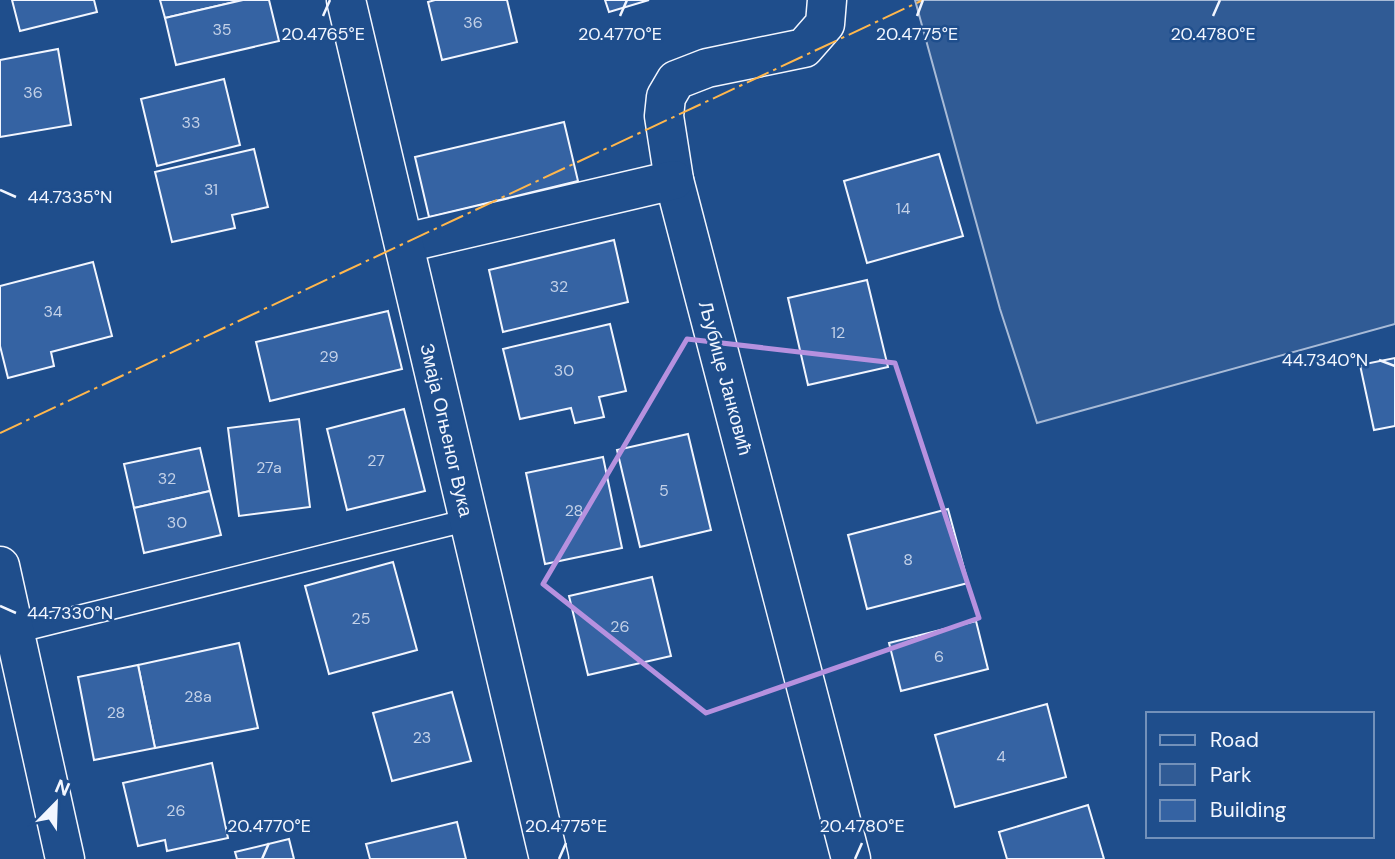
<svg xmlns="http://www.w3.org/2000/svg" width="1395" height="859" font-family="'DM Sans',sans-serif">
  <rect width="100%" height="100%" fill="#1f4e8c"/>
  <path fill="#305b95" stroke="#a8bbd7" stroke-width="2" d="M 915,0 L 1395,0 L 1395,324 L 1037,423 L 1000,309 Z"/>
  <g fill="#3563a3" stroke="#f2f6ff" stroke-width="2">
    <path d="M 12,0 L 94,0 L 97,12 L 20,31 Z"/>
    <path d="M 160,0 L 243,0 L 165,18 Z"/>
    <path d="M 243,0 L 269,0 L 279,41 L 176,65 L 165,18 Z"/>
    <path d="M 435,0 L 507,0 L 517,42 L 442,60 L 428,2 Z"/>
    <path d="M 605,0 L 649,0 L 609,12 Z"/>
    <path d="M 58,49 L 71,125 L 0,137 L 0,60 Z"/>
    <path d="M 224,79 L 240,145 L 157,166 L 141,99 Z"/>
    <path d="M 564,122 L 578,181 L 429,217 L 415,157 Z"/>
    <path d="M 254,149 L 268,207 L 232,215 L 235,228 L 172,242 L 155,172 Z"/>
    <path d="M 939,154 L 963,236 L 867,263 L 844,181 Z"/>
    <path d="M 614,240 L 628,302 L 503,332 L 489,270 Z"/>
    <path d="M 93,262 L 112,336 L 51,352 L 54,366 L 8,378 L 0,346 L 0,286 Z"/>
    <path d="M 867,280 L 888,367 L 808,385 L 788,298 Z"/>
    <path d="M 388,311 L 402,369 L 270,401 L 256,342 Z"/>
    <path d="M 610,324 L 626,391 L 599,397 L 604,417 L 575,423 L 571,408 L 520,419 L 503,349 Z"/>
    <path d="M 1395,358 L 1395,426 L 1374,430 L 1360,365 Z"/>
    <path d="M 404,409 L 425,491 L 347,510 L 327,429 Z"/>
    <path d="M 299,419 L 310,507 L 239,516 L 228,428 Z"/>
    <path d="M 688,434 L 711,530 L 640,547 L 617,450 Z"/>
    <path d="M 200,448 L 210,491 L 134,508 L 124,464 Z"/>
    <path d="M 603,457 L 622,548 L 545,564 L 526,473 Z"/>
    <path d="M 210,491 L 221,535 L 144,553 L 134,508 Z"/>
    <path d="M 948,509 L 968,583 L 867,609 L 848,535 Z"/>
    <path d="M 393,562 L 417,650 L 329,674 L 305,586 Z"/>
    <path d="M 652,577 L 671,656 L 588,675 L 569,596 Z"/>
    <path d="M 976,621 L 988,669 L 901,691 L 889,643 Z"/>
    <path d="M 239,643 L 258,728 L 155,748 L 138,665 Z"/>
    <path d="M 138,665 L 155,748 L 94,760 L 78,677 Z"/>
    <path d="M 452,692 L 471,761 L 392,781 L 373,713 Z"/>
    <path d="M 1047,704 L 1066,777 L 955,807 L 935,735 Z"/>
    <path d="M 212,763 L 228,838 L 167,851 L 165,840 L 138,846 L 123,783 Z"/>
    <path d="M 1088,805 L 1104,859 L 1007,859 L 999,832 Z"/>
    <path d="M 457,822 L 466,859 L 370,859 L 366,844 Z"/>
    <path d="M 289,839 L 294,859 L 237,859 L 235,852 Z"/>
  </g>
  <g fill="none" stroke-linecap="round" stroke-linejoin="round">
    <g stroke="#f2f6ff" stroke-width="24">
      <path id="lane" d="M 16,632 L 468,520"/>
    </g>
    <g stroke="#f2f6ff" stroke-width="41">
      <g id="street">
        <path d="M 827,0 L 825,24 L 804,48 L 707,68 L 676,80 L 666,97 L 664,116 L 674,180 L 851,859"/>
        <path d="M 405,243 L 674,180"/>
        <path d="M 0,566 L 65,859"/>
      </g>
    </g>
    <g stroke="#f2f6ff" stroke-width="41">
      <path id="secondary" d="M 346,0 L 549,859"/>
    </g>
    <use href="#lane" stroke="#1f4e8c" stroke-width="21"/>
    <use href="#street" stroke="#1f4e8c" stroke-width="38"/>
    <use href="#secondary" stroke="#1f4e8c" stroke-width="38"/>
    <path stroke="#ffb74d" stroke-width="2" stroke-dasharray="24 5 3.5 5" stroke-linecap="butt" d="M 0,433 L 923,0"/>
  </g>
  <path fill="none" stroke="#b691df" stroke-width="5" stroke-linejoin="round" d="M 687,339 L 895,363 L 979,618 L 706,713 L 543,584 Z"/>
  <path fill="none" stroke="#f2f6ff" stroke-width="2.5" d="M 323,16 L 330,0M 620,16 L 627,0M 917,16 L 923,0M 1213,16 L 1220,0M 0,190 L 16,197M 1379,360 L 1395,366M 0,606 L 16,613M 262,859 L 269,843M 559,859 L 566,843M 855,859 L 862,843"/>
  <g text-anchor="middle" stroke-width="5" stroke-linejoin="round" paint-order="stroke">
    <g font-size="16" fill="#c3d1e8">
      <text x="473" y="28">36</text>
      <text x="222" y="35">35</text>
      <text x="33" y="98">36</text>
      <text x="191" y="128">33</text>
      <text x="211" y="195">31</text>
      <text x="903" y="214">14</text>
      <text x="559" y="292">32</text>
      <text x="53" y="317">34</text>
      <text x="838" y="338">12</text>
      <text x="329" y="362">29</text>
      <text x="564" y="376">30</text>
      <text x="376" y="466">27</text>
      <text x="269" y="473">27a</text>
      <text x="167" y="484">32</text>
      <text x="664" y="496">5</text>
      <text x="574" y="516">28</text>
      <text x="177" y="528">30</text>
      <text x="908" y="565">8</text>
      <text x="361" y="624">25</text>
      <text x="620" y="632">26</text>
      <text x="939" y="662">6</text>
      <text x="198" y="702">28a</text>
      <text x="116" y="718">28</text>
      <text x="422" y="743">23</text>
      <text x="1001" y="762">4</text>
      <text x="176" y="816">26</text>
    </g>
    <g font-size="19" fill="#f2f6ff" stroke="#1f4e8c">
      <text transform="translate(726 378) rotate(75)" y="7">Љубице Јанковић</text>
      <text transform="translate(447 430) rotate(77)" y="7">Змаја Огњеног Вука</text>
    </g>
  </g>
  <g font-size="18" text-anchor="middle" fill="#f2f6ff" stroke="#1f4e8c" stroke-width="5" stroke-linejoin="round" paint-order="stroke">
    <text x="323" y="40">20.4765°E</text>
    <text x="620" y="40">20.4770°E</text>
    <text x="917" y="40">20.4775°E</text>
    <text x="1213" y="40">20.4780°E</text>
    <text x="70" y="203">44.7335°N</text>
    <text x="1325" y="366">44.7340°N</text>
    <text x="70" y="619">44.7330°N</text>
    <text x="269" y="832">20.4770°E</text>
    <text x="566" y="832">20.4775°E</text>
    <text x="862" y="832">20.4780°E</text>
  </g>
  <rect x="1146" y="712" width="228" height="126" fill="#1f4e8c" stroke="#7391ba" stroke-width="2"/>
  <rect x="1160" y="735" width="35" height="10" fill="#1f4e8c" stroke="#7391ba" stroke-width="2"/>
  <text x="1210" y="747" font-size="21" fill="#f2f6ff">Road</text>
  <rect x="1160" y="764" width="35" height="21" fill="#305b95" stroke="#7391ba" stroke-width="2"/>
  <text x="1210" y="782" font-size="21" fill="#f2f6ff">Park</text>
  <rect x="1160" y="800" width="35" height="21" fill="#3563a3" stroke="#7391ba" stroke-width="2"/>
  <text x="1210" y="817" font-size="21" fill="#f2f6ff">Building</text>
  <g transform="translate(56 803) rotate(23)" stroke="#1f4e8c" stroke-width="5" paint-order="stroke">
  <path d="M0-5L12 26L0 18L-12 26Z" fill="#f2f6ff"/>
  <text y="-10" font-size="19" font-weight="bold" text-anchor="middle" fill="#f2f6ff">N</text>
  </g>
</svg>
